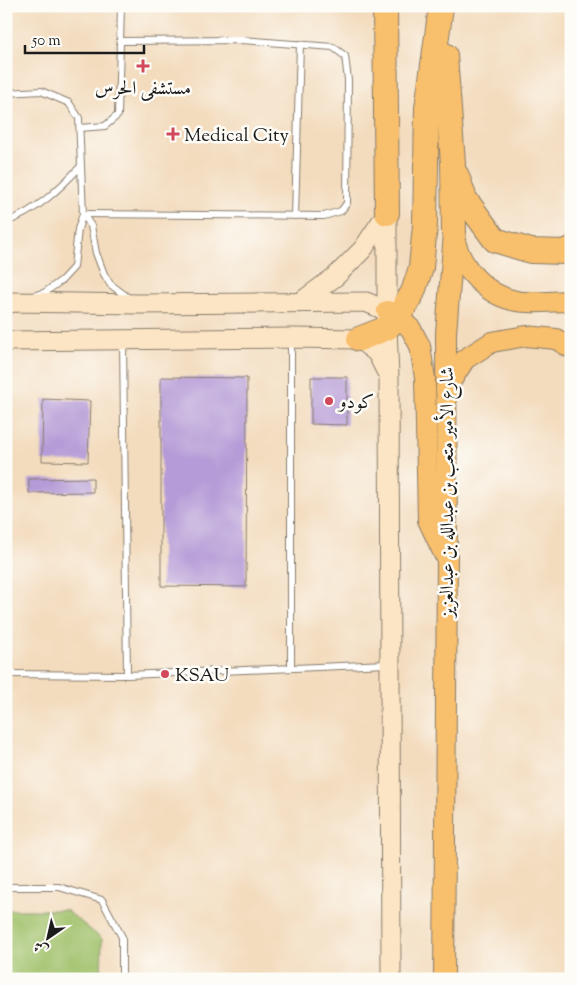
<svg xmlns="http://www.w3.org/2000/svg" width="577" height="985" font-family="'Sorts Mill Goudy',Amiri,serif">
  <rect width="100%" height="100%" fill="#fdfcf7"/>
  <filter id="ink" filterUnits="userSpaceOnUse"><feTurbulence type="fractalNoise" baseFrequency=".02" numOctaves="2"/><feDisplacementMap in="SourceGraphic" scale="10" xChannelSelector="R" yChannelSelector="G"/><feConvolveMatrix kernelMatrix="1 2 1 2 8 2 1 2 1" color-interpolation-filters="sRGB"/></filter>
  <filter id="wash" filterUnits="userSpaceOnUse"><feTurbulence type="fractalNoise" baseFrequency=".0096" numOctaves="4" result="noise"/><feDisplacementMap in="SourceGraphic" scale="20" xChannelSelector="R" yChannelSelector="G"/><feGaussianBlur stdDeviation="1.12" result="paint"/><feColorMatrix in="noise" values="0 0 0 0 0 0 0 0 0 0 0 0 0 0 0 0 0 1.4 0 .05"/><feComposite in="paint" operator="in"/></filter>
  <g filter="url(#wash)">
    <rect width="100%" height="100%" fill="#f3dbbd"/>
    <path fill="#9fc068" stroke="#5e6e42" d="M 6,910 L 66,910 L 102,939 L 101,979 L 6,979 Z"/>
    <g id="blocks">
      <g fill="#b59bd7">
        <path d="M 161,377 L 247,378 L 246,587 L 161,586 Z"/>
        <path d="M 311,377 L 347,377 L 347,425 L 311,424 Z"/>
        <path d="M 43,399 L 90,401 L 88,462 L 42,461 Z"/>
        <path d="M 93,478 L 93,492 L 29,493 L 29,479 Z"/>
      </g>
    </g>
  </g>
  <g filter="url(#ink)">
    <use href="#blocks" fill-opacity="0" stroke="#887c6c" stroke-width="1"/>
    <g fill="none" stroke-linecap="round" stroke-linejoin="round">
      <g stroke="#887c6c" stroke-width="8">
        <g id="lane">
          <path d="M 6,93 L 41,91 L 69,103 L 79,118 L 83,214 L 78,229 L 74,267 L 62,280 L 44,293 L 36,295"/>
          <path d="M 80,128 L 105,126 L 118,115 L 121,6"/>
          <path d="M 83,214 L 324,216 L 341,211 L 347,203 L 348,80 L 345,56 L 333,47 L 241,40 L 120,41"/>
          <path d="M 83,214 L 91,226 L 96,253 L 104,274 L 110,284 L 130,299"/>
          <path d="M 295,216 L 300,44"/>
          <path d="M 6,222 C 37,211 59,189 81,166"/>
          <path d="M 123,342 L 127,675"/>
          <path d="M 291,668 L 291,339"/>
          <path d="M 6,674 L 127,675 L 387,664"/>
          <path d="M 6,887 L 59,887 L 102,900 L 122,937 L 122,979"/>
        </g>
      </g>
      <g stroke="#887c6c" stroke-width="21">
        <g id="secondary">
          <path d="M 387,213 L 387,328 L 389,377 L 391,979"/>
          <path d="M 301,302 L 336,276 L 363,249 L 387,213"/>
          <path d="M 6,304 L 14,302 L 138,304 L 366,302 L 387,311"/>
          <path d="M 6,341 L 291,338 L 359,339 L 377,353 L 386,371"/>
        </g>
      </g>
      <g stroke="#887c6c" stroke-width="22">
        <g id="primary">
          <path d="M 455,241 C 462,269 486,295 516,301 C 530,304 555,301 571,301"/>
          <path d="M 387,311 L 398,317 L 411,329 L 420,346 L 425,378 L 428,520 L 444,554"/>
          <path d="M 446,389 L 465,359 L 492,342 L 526,336 L 556,339 L 571,348"/>
          <path d="M 444,979 L 447,560 L 446,333 L 454,233"/>
        </g>
      </g>
      <g stroke="#887c6c" stroke-width="26">
        <g id="highway">
          <path d="M 385,6 L 387,213"/>
          <path d="M 445,55 L 453,164 L 454,233"/>
          <path d="M 457,176 L 465,199 L 495,240 L 531,251 L 565,252 L 571,249"/>
          <path d="M 359,339 L 387,328 L 398,317 L 413,292 L 421,268 L 425,225 L 427,108 L 441,7"/>
        </g>
      </g>
      <use href="#lane" stroke="#fff" stroke-width="6"/>
      <use href="#secondary" stroke="#fce5c4" stroke-width="19"/>
      <use href="#primary" stroke="#f8bf6c" stroke-width="20"/>
      <use href="#highway" stroke="#f8bf6c" stroke-width="24"/>
    </g>
  </g>
  <g fill="#d1495b" stroke="#fdfcf7" stroke-width="2">
    <path d="M140.5 58.5h5v5h5v5h-5v5h-5v-5h-5v-5h5z"/>
    <path d="M170.5 126.5h5v5h5v5h-5v5h-5v-5h-5v-5h5z"/>
    <circle cx="329" cy="401" r="5"/>
    <circle cx="165" cy="674" r="5"/>
  </g>
  <g text-anchor="middle" stroke-width="5" stroke-linejoin="round" paint-order="stroke">
    <g font-size="19" fill="#1c1c1c" stroke="#fdfcf7" text-anchor="start">
      <text x="143" y="94" text-anchor="middle">مستشفى الحرس</text>
      <text x="184" y="141">Medical City</text>
      <text x="339" y="408">كودو</text>
      <text x="175" y="681">KSAU</text>
    </g>
    <g font-size="19" fill="#1c1c1c" stroke="#fdfcf7">
      <text transform="translate(446 492) rotate(-90)" y="7">شارع الأمير متعب بن عبدالله بن عبدالعزيز</text>
    </g>
  </g>
  <rect width="577" height="985" fill="none" stroke="#fdfcf7" stroke-width="25"/>
  <g transform="translate(48 938) rotate(214)" stroke="#fdfcf7" stroke-width="4" paint-order="stroke">
  <path d="M0-4L9 19L0 12L-9 19Z" fill="#1c1c1c"/>
  <text y="-8" font-size="14" font-weight="bold" text-anchor="middle" fill="#1c1c1c">ش</text>
  </g>
  <path d="M25 45v8h119v-8" fill="none" stroke="#1c1c1c" stroke-width="2.5"/>
  <text x="32" y="45" font-size="15" fill="#1c1c1c" stroke="#fdfcf7" stroke-width="4" paint-order="stroke">50 m</text>
</svg>
